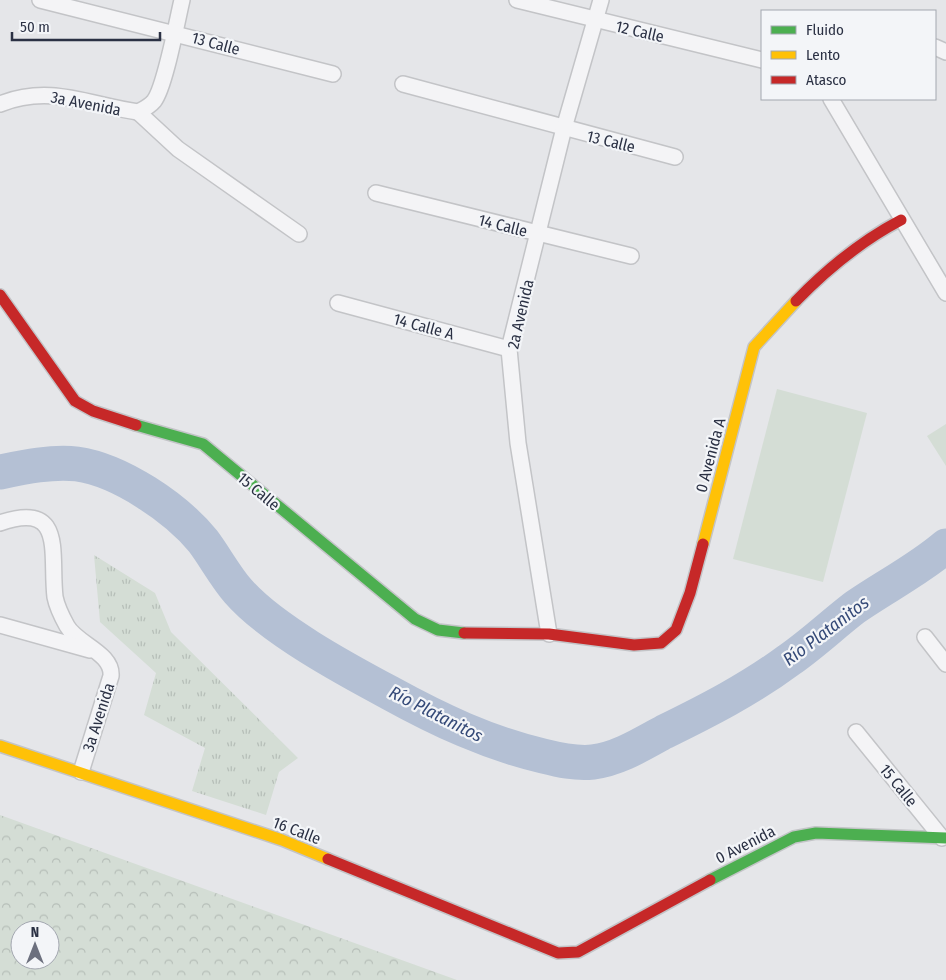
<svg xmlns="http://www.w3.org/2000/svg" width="946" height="980" font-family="'Fira Sans Condensed',sans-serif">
  <defs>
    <pattern id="forest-crowns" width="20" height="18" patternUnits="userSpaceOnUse" patternTransform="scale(1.25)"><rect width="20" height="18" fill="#d4ddd5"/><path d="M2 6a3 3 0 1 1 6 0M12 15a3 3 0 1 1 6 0" fill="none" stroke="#b6beb8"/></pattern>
    <pattern id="park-tufts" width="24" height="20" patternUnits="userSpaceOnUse" patternTransform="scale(1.25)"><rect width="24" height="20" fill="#d4ddd5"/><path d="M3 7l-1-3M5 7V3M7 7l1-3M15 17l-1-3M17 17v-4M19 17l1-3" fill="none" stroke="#b6beb8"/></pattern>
  </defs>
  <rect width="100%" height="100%" fill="#e5e6e9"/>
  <g fill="#d4ddd5">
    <path d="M 777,389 L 867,413 L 823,582 L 733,559 Z"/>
    <path d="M 946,424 L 946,466 L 927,436 Z"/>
  </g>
  <path fill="url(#forest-crowns)" fill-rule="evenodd" d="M 0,815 L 457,980 L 459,980 L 0,980 ZM 20,930 L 50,930 L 50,960 L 20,960 Z"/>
  <path fill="url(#park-tufts)" d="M 94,555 L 155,593 L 171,632 L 298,758 L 279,772 L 266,815 L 192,791 L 205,748 L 144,715 L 156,673 L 100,622 Z"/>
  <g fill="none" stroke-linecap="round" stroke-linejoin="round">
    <path stroke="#b4c0d4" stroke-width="35" d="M 0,472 C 24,467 53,461 77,464 C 120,470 176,508 203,541 C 215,557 225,576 238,591 C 271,629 345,669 390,693 C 439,720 488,743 543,756 C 559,760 576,764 593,762 C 618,759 642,744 664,732 C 707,711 750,689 789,660 C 812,644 832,625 854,608 C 884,587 918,570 946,546"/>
    <g stroke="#c3c4c7" stroke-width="18">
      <g id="street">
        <path d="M 40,0 L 333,74"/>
        <path d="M 517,0 L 762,60"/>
        <path d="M 935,47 L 946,52"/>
        <path d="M 403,84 L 675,157"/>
        <path d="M 831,99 L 946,293"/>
        <path d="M 0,104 C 51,84 88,105 138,112 C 144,109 149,107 154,101 C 165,87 177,21 182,0"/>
        <path d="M 138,112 L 178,149 L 299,234"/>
        <path d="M 376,193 L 631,256"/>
        <path d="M 338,303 L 509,349"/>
        <path d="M 0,523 C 66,500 50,554 55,597 C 57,607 62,617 67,626 C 77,644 113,653 111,676 L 81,772"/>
        <path d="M 0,625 L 90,650"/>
        <path d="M 549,634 L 518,443 L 509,349 L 564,128 L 601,0"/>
        <path d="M 925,637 L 946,664"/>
        <path d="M 856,732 L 942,838"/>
      </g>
    </g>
    <g stroke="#c3c4c7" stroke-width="14">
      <g id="fast">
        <path d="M 136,425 L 203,444 L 415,619 L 438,630 L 464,633"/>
        <path d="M 710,880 L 794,837 L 816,833 L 946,838"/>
      </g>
    </g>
    <g stroke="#c3c4c7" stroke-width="14">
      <g id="slow">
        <path d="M 703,544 L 754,347 L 796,301"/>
        <path d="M 0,746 L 282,840 L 328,859"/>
      </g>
    </g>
    <g stroke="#c3c4c7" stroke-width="14">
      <g id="jam">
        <path d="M 0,295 L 75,401 L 93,411 L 136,425"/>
        <path d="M 796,301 C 828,268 861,241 901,220"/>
        <path d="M 464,633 L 549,634 L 634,645 L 661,643 L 676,630 L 690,593 L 703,544"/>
        <path d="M 328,859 L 558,953 L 578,952 L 710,880"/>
      </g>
    </g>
    <use href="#street" stroke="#f4f4f6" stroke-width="15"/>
    <use href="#fast" stroke="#4caf50" stroke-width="11"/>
    <use href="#slow" stroke="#ffc107" stroke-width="11"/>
    <use href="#jam" stroke="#c62828" stroke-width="11"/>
  </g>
  <g text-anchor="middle" stroke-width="4.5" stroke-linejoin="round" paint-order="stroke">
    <g font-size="16" fill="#2b3144" stroke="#f3f5f8">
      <text transform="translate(640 31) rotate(13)" y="6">12 Calle</text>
      <text transform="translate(216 43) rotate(15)" y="6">13 Calle</text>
      <text transform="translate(86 103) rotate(11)" y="6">3a Avenida</text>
      <text transform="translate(611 141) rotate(14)" y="6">13 Calle</text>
      <text transform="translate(503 225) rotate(14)" y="6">14 Calle</text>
      <text transform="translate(520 314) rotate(-77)" y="6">2a Avenida</text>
      <text transform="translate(424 326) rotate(15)" y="6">14 Calle A</text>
      <text transform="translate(710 455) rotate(-75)" y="6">0 Avenida A</text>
      <text transform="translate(259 491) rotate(40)" y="6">15 Calle</text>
      <text transform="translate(98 717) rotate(-72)" y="6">3a Avenida</text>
      <text transform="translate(899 785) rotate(51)" y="6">15 Calle</text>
      <text transform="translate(297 830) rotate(21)" y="6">16 Calle</text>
      <text transform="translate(745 844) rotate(-27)" y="6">0 Avenida</text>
    </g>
    <g font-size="18" font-style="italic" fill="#354a78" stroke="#f3f5f8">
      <text transform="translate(826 631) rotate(-37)" y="6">Río Platanitos</text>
      <text transform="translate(436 714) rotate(27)" y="6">Río Platanitos</text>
    </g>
  </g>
  <rect x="761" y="10" width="175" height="90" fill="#f3f5f8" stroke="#a3a7b0"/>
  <rect x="771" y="26" width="25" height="8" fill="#4caf50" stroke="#a3a7b0"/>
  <text x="806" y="35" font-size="15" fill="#2b3144">Fluido</text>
  <rect x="771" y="51" width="25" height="8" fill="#ffc107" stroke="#a3a7b0"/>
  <text x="806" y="60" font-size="15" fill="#2b3144">Lento</text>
  <rect x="771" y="76" width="25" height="8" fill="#c62828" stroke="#a3a7b0"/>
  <text x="806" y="85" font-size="15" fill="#2b3144">Atasco</text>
  <g transform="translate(35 945)"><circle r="24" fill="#f3f5f8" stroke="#a3a7b0"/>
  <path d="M0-4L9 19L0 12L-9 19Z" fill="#6c707e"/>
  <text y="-8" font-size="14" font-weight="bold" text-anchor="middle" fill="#2b3144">N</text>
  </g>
  <path d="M12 32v8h148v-8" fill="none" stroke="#2b3144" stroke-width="2.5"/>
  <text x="20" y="32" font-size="15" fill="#2b3144" stroke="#f3f5f8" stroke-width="4" paint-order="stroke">50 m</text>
</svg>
